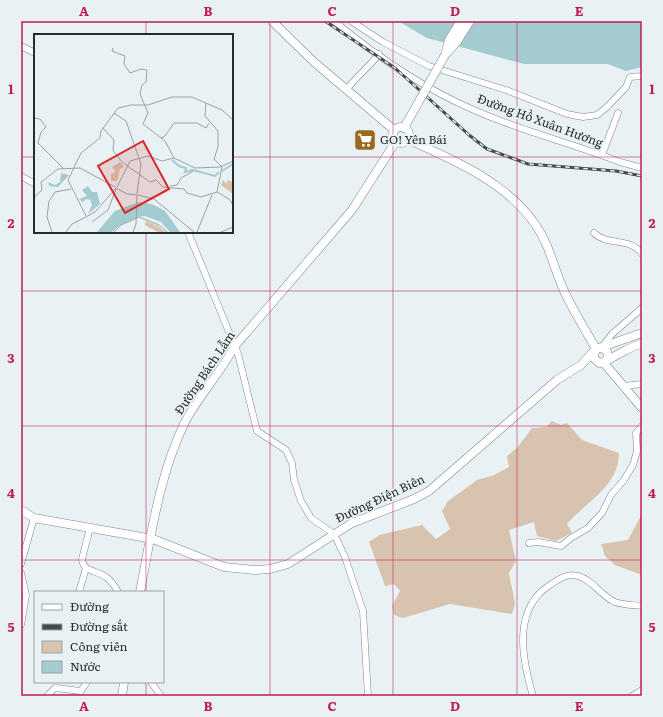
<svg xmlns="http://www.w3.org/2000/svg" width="663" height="717" font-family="Literata,serif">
  <rect width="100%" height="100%" fill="#e8f2f4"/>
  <g fill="#d8c4ae">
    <path d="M 552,421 L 561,425 L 567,423 L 582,440 L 619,453 C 619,486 586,502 567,524 L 572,533 L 556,541 L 537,536 L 534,522 L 509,530 L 516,561 L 509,573 L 515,604 L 512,614 L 450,604 L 403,618 L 394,615 L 392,606 L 400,591 L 394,584 L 385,586 L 369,542 L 379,535 L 422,525 L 436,539 L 450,529 L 442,511 L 448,501 L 477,480 L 494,475 L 509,467 L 507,456 L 517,448 L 532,428 L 546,427 Z"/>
    <path d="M 642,514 L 642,575 L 615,565 L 605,556 L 601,544 L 628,540 Z"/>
  </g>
  <path fill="#a4cbd0" d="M 398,21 L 642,21 L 642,67 L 626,71 L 608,64 L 524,64 L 427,38 Z"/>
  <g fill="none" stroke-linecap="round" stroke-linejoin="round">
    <g stroke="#7e8688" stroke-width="7">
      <g id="minor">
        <path d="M 334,21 C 375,55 425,89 474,110 C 521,131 572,143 620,162 L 642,168"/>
        <path d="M 351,21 L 383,42 L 429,66 L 506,90 L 567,114 L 583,117 L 597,115 L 607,107 L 626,87 L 630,77 L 642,76"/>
        <path d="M 21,46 L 35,53"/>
        <path d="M 347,89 C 357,76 369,67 379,54"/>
        <path d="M 602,155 L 618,113"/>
        <path d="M 21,176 L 35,184"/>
        <path d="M 188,232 L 238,354 L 257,431 L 286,450 L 292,463 L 294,480 L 301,501 L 311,518 L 334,534 L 345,557 L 363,611 L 368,696"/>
        <path d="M 594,233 C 607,246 631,237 642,254"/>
        <path d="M 602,347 L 612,334 L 642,308"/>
        <path d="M 623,386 L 642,384"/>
        <path d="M 90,528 L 82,559 C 82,571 98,571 106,577 C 111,581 115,586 118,592"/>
        <path d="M 529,543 L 538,542 L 561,546 L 571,538 L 588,528 L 602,513 L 611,495 L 624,480 L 633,465 L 637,451 L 636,433 L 642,426"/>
        <path d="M 21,564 L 34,518"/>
        <path d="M 21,573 L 26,595 L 21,625"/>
        <path d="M 79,592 L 86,568"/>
        <path d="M 151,682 L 161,696"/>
        <path d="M 47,696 L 55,688 L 81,691 L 87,682"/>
        <path d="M 533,696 C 522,659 512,609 550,585 C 559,579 567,573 578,576 C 593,580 601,596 615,602 C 623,605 633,605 642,606"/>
        <path d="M 632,696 L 642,690"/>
      </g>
    </g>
    <g stroke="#7e8688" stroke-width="9">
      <g id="major">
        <path d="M 272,21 L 314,62 L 394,130"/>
        <path d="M 446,52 L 449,40 L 461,21"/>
        <path d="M 445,55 L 456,43 L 470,21"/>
        <circle cx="401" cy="135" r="8"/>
        <path d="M 404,128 L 418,103"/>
        <path d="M 407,139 C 453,160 505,181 535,224 C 550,245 554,270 565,293 C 574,312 586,331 596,349"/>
        <path d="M 601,348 L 607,351 L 608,357 L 605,362 L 599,363 L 593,357 L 596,349 L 642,333"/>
        <path d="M 606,361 L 626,350 L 642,343"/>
        <path d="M 604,363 L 642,408"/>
        <path d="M 21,510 L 34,518 L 153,539 L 224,567 L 255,570 L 270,569 L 288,564 L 352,523 L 414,499 L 429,491 L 557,380 L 581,365 L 594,351"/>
        <path d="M 140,592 C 151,536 159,476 184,424 C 198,396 220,374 234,347 L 352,210 L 396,141"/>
        <path d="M 122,696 L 124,682"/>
      </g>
    </g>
    <use href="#minor" stroke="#fff" stroke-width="6"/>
    <use href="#major" stroke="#fff" stroke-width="8"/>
    <g stroke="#454a4a" stroke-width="3">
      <path id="rail" d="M 325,21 L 395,68 L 469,135 L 487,149 L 528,164 L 616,171 L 642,176"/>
    </g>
    <use href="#rail" stroke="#e8f2f4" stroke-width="1.5" stroke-dasharray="4.5" stroke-linecap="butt"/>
    <g stroke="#7e8688" stroke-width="9" stroke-linecap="butt">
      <path id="major-bridge" d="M 418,103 L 445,55"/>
    </g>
    <use href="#major-bridge" stroke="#fff" stroke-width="8"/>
  </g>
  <path fill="none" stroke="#c2185b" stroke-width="1" stroke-opacity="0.55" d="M 146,21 L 146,35M 270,21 L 270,696M 393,21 L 393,696M 517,21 L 517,696M 21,157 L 35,157M 232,157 L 642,157M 146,232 L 146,592M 21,291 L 642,291M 21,426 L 642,426M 21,560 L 642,560M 146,682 L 146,696"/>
  <defs>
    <g id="supermarket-square" transform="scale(1.15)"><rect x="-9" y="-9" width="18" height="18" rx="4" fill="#9b681d" stroke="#e8f2f4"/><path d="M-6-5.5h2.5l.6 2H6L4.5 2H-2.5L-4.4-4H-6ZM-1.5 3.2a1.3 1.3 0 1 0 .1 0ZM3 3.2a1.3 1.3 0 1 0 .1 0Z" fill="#fff"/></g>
  </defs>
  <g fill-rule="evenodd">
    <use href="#supermarket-square" x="365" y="140"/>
  </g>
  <g text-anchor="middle" stroke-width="4" stroke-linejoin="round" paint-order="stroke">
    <g font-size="12" fill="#272b2b" stroke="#e8f2f4">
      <text transform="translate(540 121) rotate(20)" y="4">Đường Hồ Xuân Hương</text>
      <text transform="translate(205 373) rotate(-56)" y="4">Đường Bách Lẫm</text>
      <text transform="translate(380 499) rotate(-25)" y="4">Đường Điện Biên</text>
    </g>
    <g font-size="12" fill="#272b2b" stroke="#e8f2f4" text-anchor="start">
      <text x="380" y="144">GO! Yên Bái</text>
    </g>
  </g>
  <g transform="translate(34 34)">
    <rect width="199" height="199" fill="#e8f2f4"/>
    <path d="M 86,128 L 90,133 L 86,135 L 83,147 L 77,147 L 77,140 L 82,138 L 78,133 ZM 189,146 L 193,150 L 193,146 L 199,148 L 199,160 L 187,151 ZM 112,187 L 124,192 L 131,198 L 124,198 L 114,193 L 111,191 Z" fill="#d8c4ae"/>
    <path d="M 27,139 L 35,141 L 24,153 L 15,152 L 14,148 L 21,151 L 26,148 ZM 54,152 L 58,158 L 63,158 L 66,170 L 54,180 L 58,171 L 56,166 L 52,165 L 49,168 L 45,165 L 53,162 L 48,156 ZM 105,168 L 118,170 L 131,177 L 146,198 L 136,198 L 127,188 L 111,182 L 103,183 L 85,192 L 78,198 L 63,198 L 81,177 Z" fill="#a4cbd0"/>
    <path fill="none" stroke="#a4cbd0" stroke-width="2" d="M 138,126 L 145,132 L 152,134 L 151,138 L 159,136 L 181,142 L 185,138M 188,137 L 199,130"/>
    <path fill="none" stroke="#9ba2a4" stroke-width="1" d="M 79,14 L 78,17 L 91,22 L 90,30 L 96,39 L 107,35 L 113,36 L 112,48 L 108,51 L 106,60 L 114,79 L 109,90 L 131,107 L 140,124M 172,69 L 171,82 L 184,97 L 184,113 L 180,125 L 188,133 L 183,158M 80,79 L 92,87 L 107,130 L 103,160M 0,84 L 6,85 L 12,93 L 7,98 L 4,109 L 30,135M 69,94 L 80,106 L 79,116 L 88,128 L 116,148 L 122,146 L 129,153 L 150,155 L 153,159 L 167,163 L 183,158M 127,104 L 131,102 L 140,89 L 163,89 L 172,94 L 175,89M 136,152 L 143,151 L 147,144 L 159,137M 83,153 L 96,127 L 114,122 L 128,127 L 140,124 L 161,134 L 186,133 L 199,127M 82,154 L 93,160 L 103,161M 183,158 L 195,165 L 199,171M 104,161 L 120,165 L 160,198M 0,169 L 1,162 L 8,156 L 7,148 L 24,135 L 46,134 L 81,153M 52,182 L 34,146 L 47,119 L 66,104 L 67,97 L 84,74 L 97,71 L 114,71 L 138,63 L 158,63 L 188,76 L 199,86M 52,183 L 62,177 L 82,154M 58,188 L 74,176 L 82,155M 18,198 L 13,183 L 15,167 L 21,158 L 37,155M 32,198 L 38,190 L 52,183M 80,198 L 87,191 L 105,183 L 125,191 L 133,198M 99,198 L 102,190 L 103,161M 163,198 L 178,161M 187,198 L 199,193"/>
    <path fill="#d62828" fill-opacity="0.15" stroke="#d62828" stroke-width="2" d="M 109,107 L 135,155 L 91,179 L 64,132 Z"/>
    <rect width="199" height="199" fill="none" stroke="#272b2b" stroke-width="2"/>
  </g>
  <rect width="663" height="717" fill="none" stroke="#e8f2f4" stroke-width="44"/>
  <rect x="34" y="591" width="130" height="92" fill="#e8f2f4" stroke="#9ba2a4"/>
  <rect x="42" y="604" width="20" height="6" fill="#ffffff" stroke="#9ba2a4"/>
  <text x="70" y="611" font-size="12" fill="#272b2b">Đường</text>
  <rect x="42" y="624" width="20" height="6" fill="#454a4a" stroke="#9ba2a4"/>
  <text x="70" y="631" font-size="12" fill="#272b2b">Đường sắt</text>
  <rect x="42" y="641" width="20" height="12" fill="#d8c4ae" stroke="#9ba2a4"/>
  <text x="70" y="651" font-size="12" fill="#272b2b">Công viên</text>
  <rect x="42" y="661" width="20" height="12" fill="#a4cbd0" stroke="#9ba2a4"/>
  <text x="70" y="671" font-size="12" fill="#272b2b">Nước</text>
  <rect x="22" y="22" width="619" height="673" fill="none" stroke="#c2185b" stroke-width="1.5"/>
  <g font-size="13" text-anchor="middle" font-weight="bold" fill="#c2185b">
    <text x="84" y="16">A</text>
    <text x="208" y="16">B</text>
    <text x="332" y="16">C</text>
    <text x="455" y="16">D</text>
    <text x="579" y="16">E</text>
    <text x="11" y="94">1</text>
    <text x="652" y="94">1</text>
    <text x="11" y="228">2</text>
    <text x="652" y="228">2</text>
    <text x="11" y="363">3</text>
    <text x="652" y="363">3</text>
    <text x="11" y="498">4</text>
    <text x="652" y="498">4</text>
    <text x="11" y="632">5</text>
    <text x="652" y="632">5</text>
    <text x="84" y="711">A</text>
    <text x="208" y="711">B</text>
    <text x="332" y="711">C</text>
    <text x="455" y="711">D</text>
    <text x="579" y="711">E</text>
  </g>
</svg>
